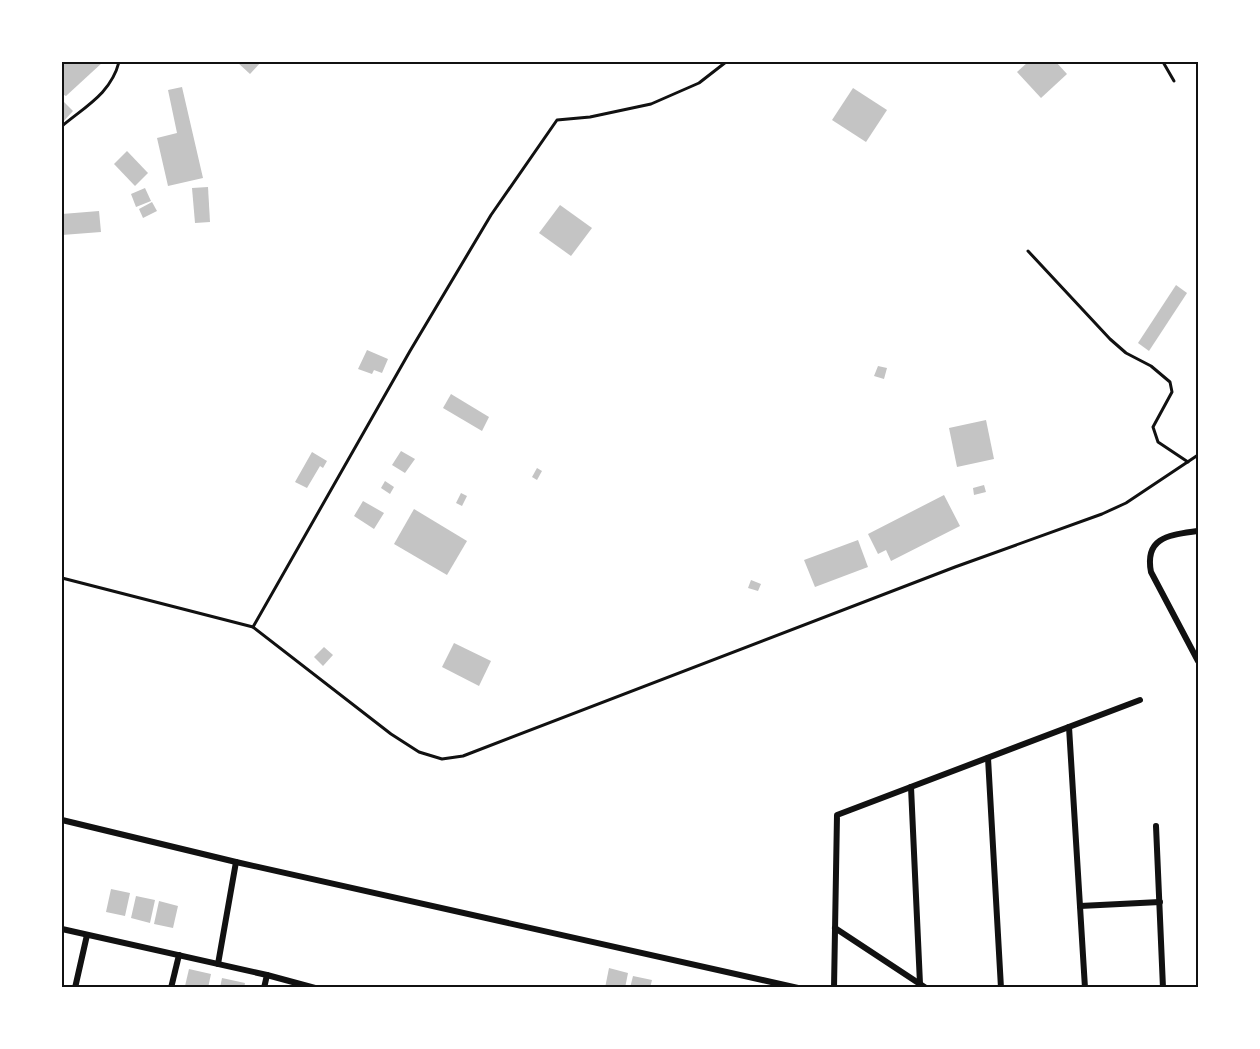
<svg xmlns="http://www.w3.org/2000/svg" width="1260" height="1049" font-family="Cabin,sans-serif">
  <rect width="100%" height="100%" fill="#fff"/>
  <g fill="#c4c4c4">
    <path d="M 62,62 L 103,62 L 66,96 L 62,94 Z"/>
    <path d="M 237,62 L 261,62 L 250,74 Z"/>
    <path d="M 1028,62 L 1056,62 L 1067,74 L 1041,98 L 1017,72 Z"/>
    <path d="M 182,87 L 203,178 L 168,186 L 157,138 L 177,133 L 168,90 Z"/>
    <path d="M 853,88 L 887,110 L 866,142 L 832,120 Z"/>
    <path d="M 62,100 L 73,111 L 62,123 Z"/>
    <path d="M 127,151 L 148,173 L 135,186 L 114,164 Z"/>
    <path d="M 208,187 L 210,222 L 195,223 L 192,188 Z"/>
    <path d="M 145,188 L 151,201 L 136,207 L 131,194 Z"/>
    <path d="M 152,202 L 157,211 L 143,218 L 139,209 Z"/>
    <path d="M 560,205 L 592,228 L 571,256 L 539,233 Z"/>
    <path d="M 99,211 L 101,232 L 62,235 L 62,214 Z"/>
    <path d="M 1176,285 L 1187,293 L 1149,351 L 1138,343 Z"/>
    <path d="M 367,350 L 388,359 L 382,373 L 374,370 L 372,374 L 358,369 Z"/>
    <path d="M 878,366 L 887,368 L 884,379 L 874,376 Z"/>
    <path d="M 451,394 L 489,417 L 482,431 L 443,408 Z"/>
    <path d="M 986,420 L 994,459 L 957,467 L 949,428 Z"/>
    <path d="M 401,451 L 415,459 L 405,473 L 392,465 Z"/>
    <path d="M 312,452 L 327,461 L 323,468 L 320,466 L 307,488 L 295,482 Z"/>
    <path d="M 537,468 L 542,471 L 537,480 L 532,477 Z"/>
    <path d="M 385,481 L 394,487 L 390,494 L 381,488 Z"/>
    <path d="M 984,485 L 986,492 L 974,495 L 973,488 Z"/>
    <path d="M 461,493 L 467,496 L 462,506 L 456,503 Z"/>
    <path d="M 944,495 L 960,526 L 891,561 L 886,550 L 878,554 L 868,534 Z"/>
    <path d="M 363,501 L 384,513 L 374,529 L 354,516 Z"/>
    <path d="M 414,509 L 467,541 L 447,575 L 394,544 Z"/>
    <path d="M 858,540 L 868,567 L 815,587 L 804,560 Z"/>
    <path d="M 751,580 L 761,584 L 758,591 L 748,588 Z"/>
    <path d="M 454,643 L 491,661 L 479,686 L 442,667 Z"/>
    <path d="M 324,647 L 333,655 L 323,666 L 314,657 Z"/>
    <path d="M 111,889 L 130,893 L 125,916 L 106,912 Z"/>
    <path d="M 136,896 L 155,900 L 150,923 L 131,918 Z"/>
    <path d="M 159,901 L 178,906 L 173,928 L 154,924 Z"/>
    <path d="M 609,968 L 628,973 L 625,988 L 605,988 Z"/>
    <path d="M 189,969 L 211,974 L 208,988 L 185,986 Z"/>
    <path d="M 633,976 L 652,980 L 650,988 L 630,988 Z"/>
    <path d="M 222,978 L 245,983 L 244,988 L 220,988 Z"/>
  </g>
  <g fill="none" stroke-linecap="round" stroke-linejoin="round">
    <g stroke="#111" stroke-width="3">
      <path d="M 1163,62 L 1174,81"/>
      <path d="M 62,126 C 86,106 111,93 119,62"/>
      <path d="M 1028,251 L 1110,339 L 1126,353 L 1151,366 L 1170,382 L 1172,392 L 1153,427 L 1158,442 L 1188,462"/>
      <path d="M 62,578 L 253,627 L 391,734 L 419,752 L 442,759 L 463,756 L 955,567 L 1102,514 L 1126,503 L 1198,455"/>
      <path d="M 253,627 L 410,351 L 491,215 L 557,120 L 590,117 L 651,104 L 699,83 L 726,62"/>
    </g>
    <g stroke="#111" stroke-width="6">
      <path d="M 1198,531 C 1171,535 1144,536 1151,572 L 1198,661"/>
      <path d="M 1069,727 L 1085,988"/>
      <path d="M 988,758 L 1001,988"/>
      <path d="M 911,787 L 920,984"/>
      <path d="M 62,820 L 236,862 L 798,988"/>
      <path d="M 1156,826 L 1163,988"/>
      <path d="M 1080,906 L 1160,902"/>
      <path d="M 835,928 L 926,988"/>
      <path d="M 62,929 L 267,975 L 315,988"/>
      <path d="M 218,964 L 236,862"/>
      <path d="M 75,988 L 87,935"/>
      <path d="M 171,988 L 179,955"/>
      <path d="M 264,988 L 267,975"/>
      <path d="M 834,988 L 837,815 L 1140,700"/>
    </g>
  </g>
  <rect width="1260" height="1049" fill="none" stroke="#ffffff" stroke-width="126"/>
  <rect x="63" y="63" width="1134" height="923" fill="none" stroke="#111" stroke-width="2"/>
</svg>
